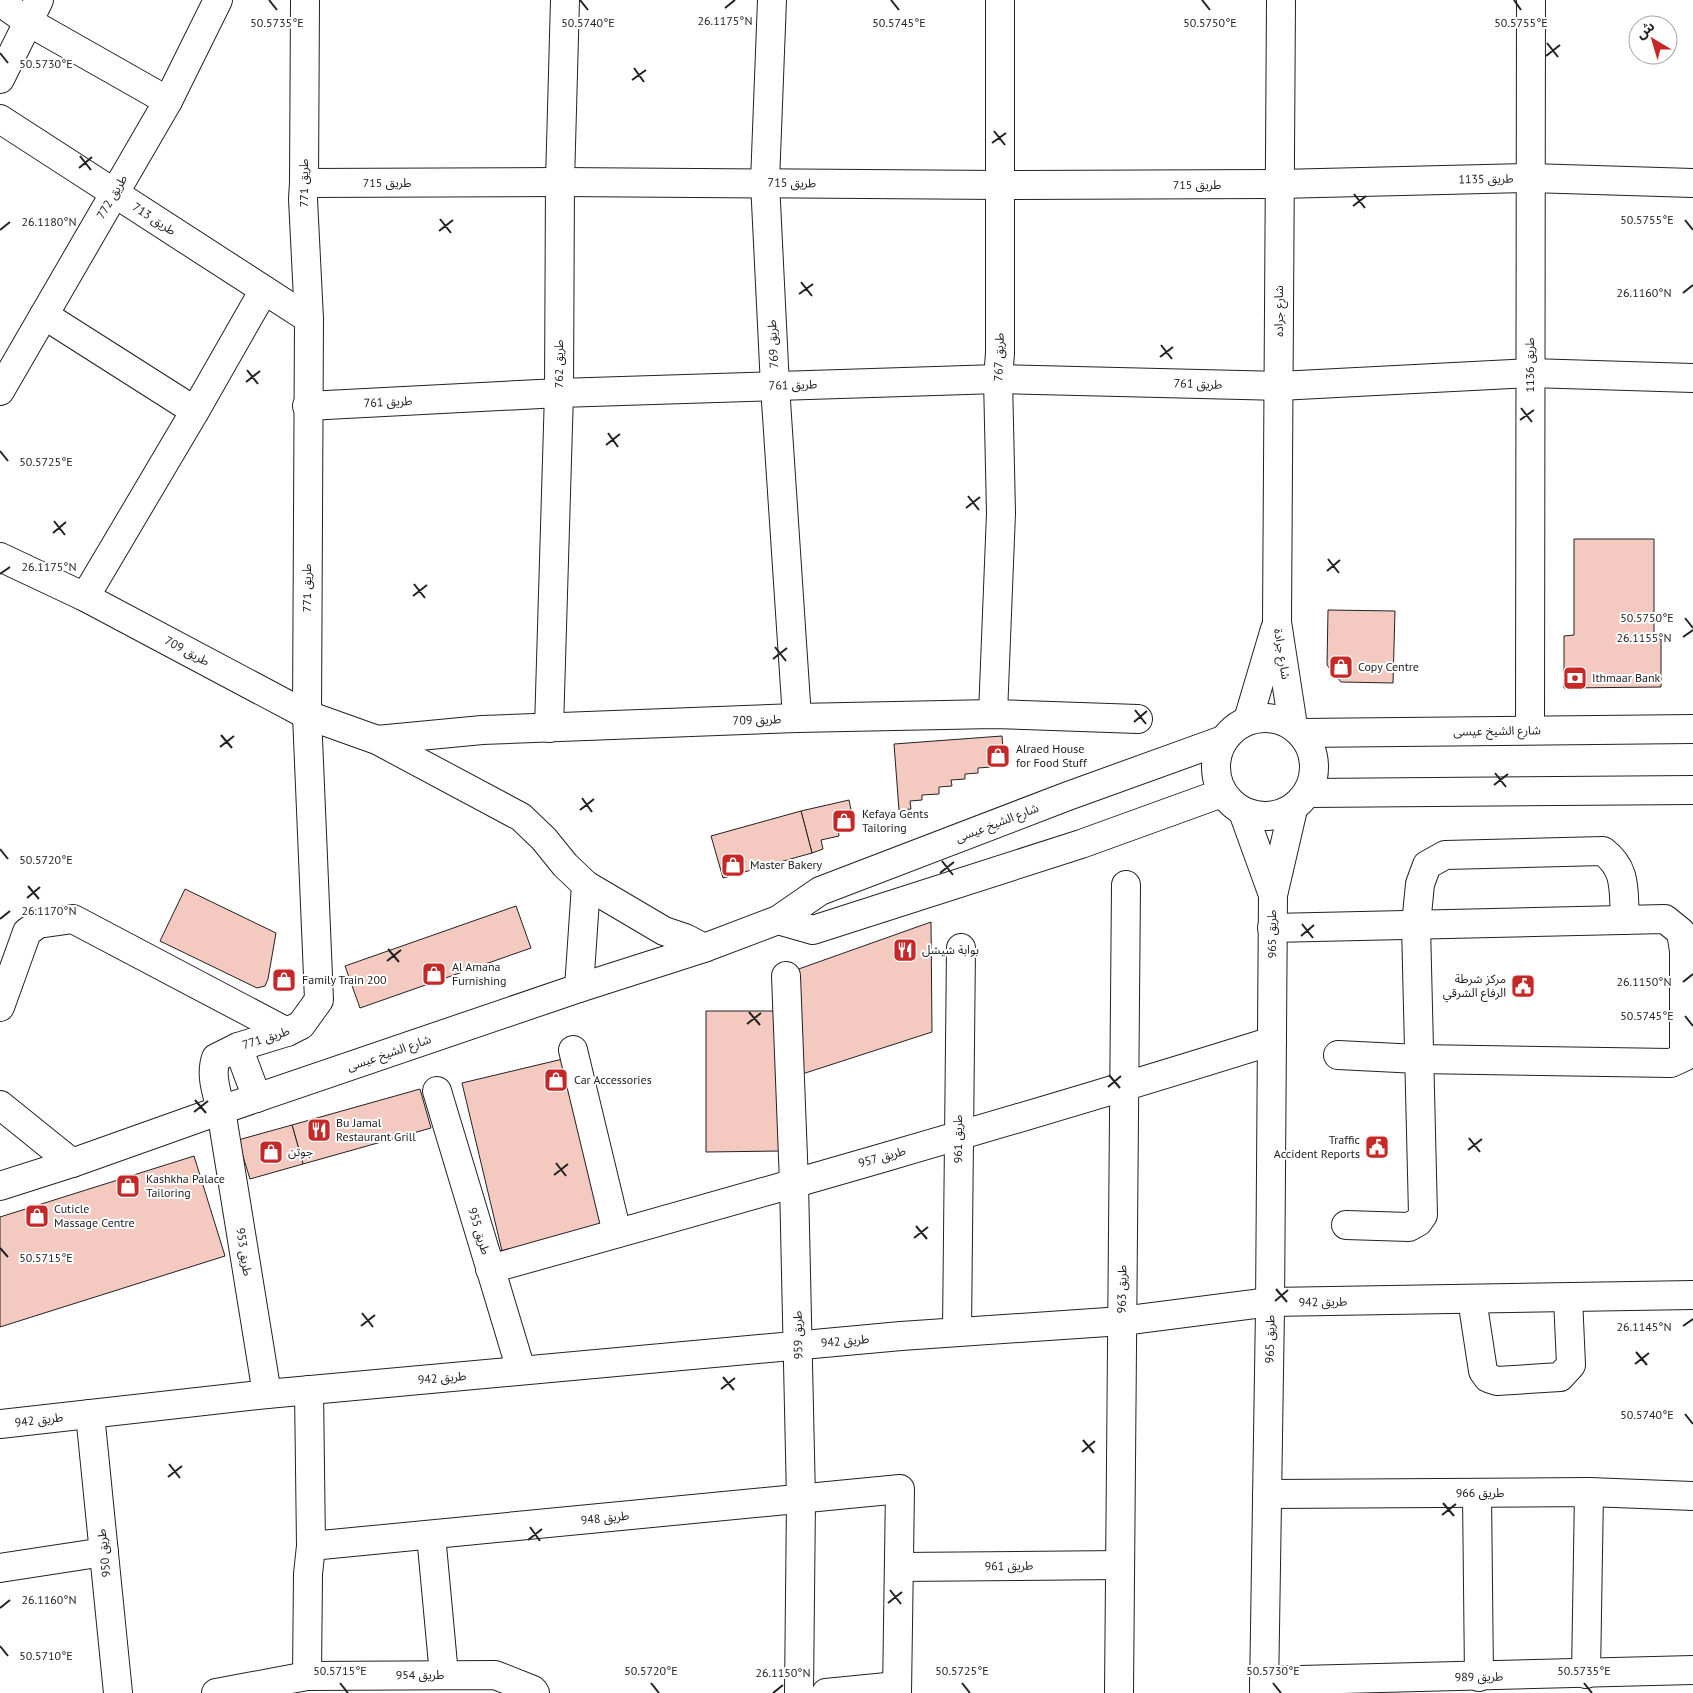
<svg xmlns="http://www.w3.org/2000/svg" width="1693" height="1693" font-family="'PT Sans','Noto Sans Arabic',sans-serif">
  <rect width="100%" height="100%" fill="#fff"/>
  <g fill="#f3c9c0" stroke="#222">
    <path d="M 1574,539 L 1654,539 L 1654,639 L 1661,639 L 1661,687 L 1564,688 L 1564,636 L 1574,635 Z"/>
    <path d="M 1328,610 L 1395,611 L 1393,683 L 1341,682 L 1327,665 Z"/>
    <path d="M 1002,736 L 1004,760 L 991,761 L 991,767 L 978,768 L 978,773 L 965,774 L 965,779 L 951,780 L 952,786 L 939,787 L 939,794 L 922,795 L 922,800 L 910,801 L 911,809 L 899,810 L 894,744 Z"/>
    <path d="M 849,800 L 854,825 L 838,829 L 839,836 L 821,840 L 823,849 L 812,853 L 801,811 Z"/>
    <path d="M 801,811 L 812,853 L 723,878 L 711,836 Z"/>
    <path d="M 185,889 L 276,933 L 268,979 L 265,986 L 257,988 L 160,941 Z"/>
    <path d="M 516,906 L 531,948 L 360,1008 L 345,966 Z"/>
    <path d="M 931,922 L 932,1032 L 796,1076 L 793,971 Z"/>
    <path d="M 706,1011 L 782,1011 L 782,1151 L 706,1152 Z"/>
    <path d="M 567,1058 L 607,1226 L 502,1251 L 462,1083 Z"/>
    <path d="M 420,1089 L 431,1128 L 303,1164 L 292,1125 Z"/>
    <path d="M 292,1125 L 303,1164 L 250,1179 L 238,1140 Z"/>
    <path d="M 194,1156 L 225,1256 L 0,1327 L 0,1217 Z"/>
  </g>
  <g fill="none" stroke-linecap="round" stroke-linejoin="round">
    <g stroke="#222" stroke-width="30">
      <g id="minor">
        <path d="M 772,0 L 765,182 L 775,386 L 797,718"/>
        <path d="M 1281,0 L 1277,622 L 1293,726"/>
        <path d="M 0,2 L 27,21 L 168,101"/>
        <path d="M 0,79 L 39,0"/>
        <path d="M 0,119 L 309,319"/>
        <path d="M 304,183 L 560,182 L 1001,185 L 1279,184 L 1530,178 L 1693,183"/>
        <path d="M 44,315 L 195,411"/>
        <path d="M 0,391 L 168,101 L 218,0"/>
        <path d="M 307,406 L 559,393 L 998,379 L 1279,386 L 1530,373 L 1693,378"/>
        <path d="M 0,557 L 85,597 L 307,715 L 377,740 L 521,817 L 544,839 L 565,865 L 586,885 L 664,931 L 685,938 L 704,948"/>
        <path d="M 85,597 L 195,411 L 264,290"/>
        <path d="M 993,714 L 1001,513 L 998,379 L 1000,353 L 1000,0"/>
        <circle cx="1265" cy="767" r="49"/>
        <path d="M 1248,720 L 1275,629"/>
        <path d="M 549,728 L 559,393 L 560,182 L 565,0"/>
        <path d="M 1530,730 L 1531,0"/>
        <path d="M 1301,733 L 1693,729"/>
        <path d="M 377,740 L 482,730 L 797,718 L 993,714 L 1138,719"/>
        <path d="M 1308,793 L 1693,790"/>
        <path d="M 1243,812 L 1273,895"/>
        <path d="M 778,920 L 813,930 L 1081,844 L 1222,793"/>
        <path d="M 1272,928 L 1665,919 L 1681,932 L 1684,951 L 1684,1057 L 1671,1063 L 1418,1059 L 1338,1055"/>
        <path d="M 786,976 L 794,1183 L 801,1499 L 799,1693"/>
        <path d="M 579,988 L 586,885"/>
        <path d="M 0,1007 L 27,932 L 38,924 L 73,919 L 287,1032"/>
        <path d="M 238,1047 L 257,1098"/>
        <path d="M 573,1050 L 617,1233"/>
        <path d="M 437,1091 L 521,1370"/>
        <path d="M 0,1105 L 72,1163"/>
        <path d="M 0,1186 L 72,1163 L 221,1110 L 579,988 L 704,948 L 778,920 L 820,891 L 1068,796 L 1223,740"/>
        <path d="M 1346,1225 L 1409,1227 L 1418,1222 L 1423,1215 L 1416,925 L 1420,884 L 1427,865 L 1445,855 L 1603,851 C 1628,870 1623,892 1625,920"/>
        <path d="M 490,1269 C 752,1196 1013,1122 1272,1041"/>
        <path d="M 1472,1299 L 1483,1371 L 1488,1378 L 1497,1381 L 1560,1377 L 1571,1365 L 1568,1298"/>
        <path d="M 957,1331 L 961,948"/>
        <path d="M 267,1394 L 221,1110 C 217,1093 210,1075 216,1058 L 238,1047 L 287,1032 L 301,1025 L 319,1000 L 307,715 L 309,319 L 303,199 L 304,183 L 305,0"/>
        <path d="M 90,1414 L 118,1693"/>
        <path d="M 0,1424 L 267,1394 L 901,1336 L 1122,1321 L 1270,1302 L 1693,1295"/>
        <path d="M 1477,1493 L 1479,1677"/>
        <path d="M 1267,1494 L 1589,1492 L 1693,1496"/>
        <path d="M 431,1535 L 444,1675"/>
        <path d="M 311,1546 L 900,1489 L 897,1693"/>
        <path d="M 899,1567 L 1120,1565"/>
        <path d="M 0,1568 L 104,1552"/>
        <path d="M 1586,1674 L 1589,1492"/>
        <path d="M 307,1676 L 308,1574 L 311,1546 L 309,1390"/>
        <path d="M 1264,1681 L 1693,1670"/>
        <path d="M 216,1693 L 307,1676 L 495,1675 L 533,1690 L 535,1693"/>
        <path d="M 826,1693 L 897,1686"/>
        <path d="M 1119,1693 L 1126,885"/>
        <path d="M 1264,1693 L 1270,1309 L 1273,895 L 1293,809"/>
      </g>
    </g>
    <use href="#minor" stroke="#fff" stroke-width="28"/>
  </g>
  <path fill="none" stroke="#222" stroke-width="2" d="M 269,0 L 277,10M 580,0 L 588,10M 891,0 L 899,10M 1202,0 L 1210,10M 1514,0 L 1521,10M 725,8 L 735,0M 1547,43 L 1558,57M 0,53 L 8,63M 1546,56 L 1560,45M 634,68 L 644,82M 632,80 L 646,70M 994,131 L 1005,145M 992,143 L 1006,133M 80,156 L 91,170M 79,168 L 92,157M 1354,194 L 1365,208M 1353,206 L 1366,196M 440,219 L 451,233M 1685,220 L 1693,230M 0,230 L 10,222M 439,231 L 453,220M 801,282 L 812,296M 1683,293 L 1693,285M 799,294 L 813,284M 1161,345 L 1172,359M 1160,357 L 1173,347M 247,370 L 258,384M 246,382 L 260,371M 1521,408 L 1532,422M 1520,420 L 1534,410M 608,433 L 618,447M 606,445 L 620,434M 0,451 L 8,461M 968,496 L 979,510M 966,508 L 980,497M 54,521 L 65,535M 53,533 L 66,522M 1328,559 L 1339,573M 1327,571 L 1340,560M 0,574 L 10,567M 414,584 L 425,598M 413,596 L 427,585M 1685,618 L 1693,628M 1683,637 L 1693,630M 775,647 L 786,661M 773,659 L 787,648M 1135,710 L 1146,724M 1134,722 L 1147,711M 221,735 L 232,748M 220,747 L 234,736M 1495,773 L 1506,787M 1494,785 L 1508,774M 582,798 L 592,812M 580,810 L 594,799M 0,849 L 8,859M 942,861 L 953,875M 940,873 L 954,862M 28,886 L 39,899M 27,898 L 40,887M 0,919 L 10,911M 1302,924 L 1313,938M 1301,936 L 1314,925M 388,949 L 399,962M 387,961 L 401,950M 1683,982 L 1693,974M 749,1012 L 760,1025M 1685,1016 L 1693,1026M 747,1024 L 761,1013M 1109,1075 L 1120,1088M 1108,1087 L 1121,1076M 195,1100 L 206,1113M 194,1112 L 208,1101M 1469,1138 L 1480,1152M 1468,1150 L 1482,1139M 556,1163 L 566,1176M 554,1175 L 568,1164M 916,1226 L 927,1239M 914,1238 L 928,1227M 0,1248 L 8,1257M 1276,1289 L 1287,1302M 1275,1301 L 1288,1290M 362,1313 L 373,1327M 361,1326 L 375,1315M 1683,1326 L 1693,1319M 1636,1352 L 1647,1365M 1635,1364 L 1649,1353M 723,1377 L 734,1390M 721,1389 L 735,1378M 1685,1414 L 1693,1424M 1083,1440 L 1094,1453M 1082,1452 L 1095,1441M 169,1464 L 180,1478M 168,1477 L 182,1466M 1443,1503 L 1454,1516M 1442,1515 L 1456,1504M 530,1527 L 540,1541M 528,1540 L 542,1529M 890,1590 L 901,1604M 888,1603 L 902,1592M 0,1608 L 10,1600M 0,1646 L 8,1656M 340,1683 L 348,1693M 651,1683 L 659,1693M 962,1683 L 970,1693M 1273,1683 L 1281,1693M 1584,1683 L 1592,1693M 773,1693 L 783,1685"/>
  <defs>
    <g id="shop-square" transform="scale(1.25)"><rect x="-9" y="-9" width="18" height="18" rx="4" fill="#c62828" stroke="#fff"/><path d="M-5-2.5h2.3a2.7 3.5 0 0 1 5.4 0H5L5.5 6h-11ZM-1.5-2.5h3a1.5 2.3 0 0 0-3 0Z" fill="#fff"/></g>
    <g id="bank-square" transform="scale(1.25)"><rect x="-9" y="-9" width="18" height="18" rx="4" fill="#c62828" stroke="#fff"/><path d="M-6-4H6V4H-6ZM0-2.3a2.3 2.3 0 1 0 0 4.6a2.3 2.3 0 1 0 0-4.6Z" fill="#fff"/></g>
    <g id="restaurant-square" transform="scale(1.25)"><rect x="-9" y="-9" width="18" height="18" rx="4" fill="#c62828" stroke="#fff"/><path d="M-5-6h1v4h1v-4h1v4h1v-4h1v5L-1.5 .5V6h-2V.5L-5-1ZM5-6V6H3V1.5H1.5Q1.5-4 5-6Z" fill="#fff"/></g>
    <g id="civic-square" transform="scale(1.25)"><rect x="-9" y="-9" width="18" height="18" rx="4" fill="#c62828" stroke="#fff"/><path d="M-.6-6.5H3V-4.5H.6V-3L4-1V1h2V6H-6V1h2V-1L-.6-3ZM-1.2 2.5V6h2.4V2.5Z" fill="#fff"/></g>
  </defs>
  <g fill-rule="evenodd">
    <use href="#shop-square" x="1341" y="667"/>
    <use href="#bank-square" x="1575" y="678"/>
    <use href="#shop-square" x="998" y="756"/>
    <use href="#shop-square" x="844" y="821"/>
    <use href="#shop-square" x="733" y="865"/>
    <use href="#restaurant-square" x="905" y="950"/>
    <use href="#shop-square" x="434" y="974"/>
    <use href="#shop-square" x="284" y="980"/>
    <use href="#civic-square" x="1523" y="986"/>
    <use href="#shop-square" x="556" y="1080"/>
    <use href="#restaurant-square" x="319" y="1130"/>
    <use href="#civic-square" x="1377" y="1147"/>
    <use href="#shop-square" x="271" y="1152"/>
    <use href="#shop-square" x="128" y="1186"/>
    <use href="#shop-square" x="37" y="1216"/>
  </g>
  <g text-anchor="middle" stroke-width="4" stroke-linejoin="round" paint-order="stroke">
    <g font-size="12" fill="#222" stroke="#fff">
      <text transform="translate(1486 179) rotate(-1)" y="4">طريق 1135</text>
      <text transform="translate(304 183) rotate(-90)" y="4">طريق 771</text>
      <text x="387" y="187">طريق 715</text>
      <text transform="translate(792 183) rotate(1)" y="4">طريق 715</text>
      <text x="1197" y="189">طريق 715</text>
      <text transform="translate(112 197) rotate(-60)" y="4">طريق 772</text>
      <text transform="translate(154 219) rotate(33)" y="4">طريق 713</text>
      <text transform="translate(1279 311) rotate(-90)" y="4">شارع جراده</text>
      <text transform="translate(773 344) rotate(-93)" y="4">طريق 769</text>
      <text transform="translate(999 357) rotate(-88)" y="4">طريق 767</text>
      <text transform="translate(559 364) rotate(-90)" y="4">طريق 762</text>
      <text transform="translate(1530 365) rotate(-90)" y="4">طريق 1136</text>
      <text transform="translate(1198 384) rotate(2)" y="4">طريق 761</text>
      <text transform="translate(793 385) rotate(-2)" y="4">طريق 761</text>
      <text transform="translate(388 402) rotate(-3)" y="4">طريق 761</text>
      <text transform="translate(307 588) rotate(-90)" y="4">طريق 771</text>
      <text transform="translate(187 651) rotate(28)" y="4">طريق 709</text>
      <text transform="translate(1282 654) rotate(81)" y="4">شارع جرادة</text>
      <text transform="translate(757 720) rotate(-2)" y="4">طريق 709</text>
      <text transform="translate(1497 731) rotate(-1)" y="4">شارع الشيخ عيسى</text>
      <text transform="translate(997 823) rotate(-21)" y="4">شارع الشيخ عيسى</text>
      <text transform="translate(1272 934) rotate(-90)" y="4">طريق 965</text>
      <text transform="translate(266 1038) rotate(-18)" y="4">طريق 771</text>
      <text transform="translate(389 1053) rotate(-19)" y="4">شارع الشيخ عيسى</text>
      <text transform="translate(958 1139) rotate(-90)" y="4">طريق 961</text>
      <text transform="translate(882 1157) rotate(-16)" y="4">طريق 957</text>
      <text transform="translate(479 1231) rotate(73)" y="4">طريق 955</text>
      <text transform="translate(244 1252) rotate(81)" y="4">طريق 953</text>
      <text transform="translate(1122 1289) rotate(-89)" y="4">طريق 963</text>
      <text transform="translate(1323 1302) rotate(-1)" y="4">طريق 942</text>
      <text transform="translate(798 1335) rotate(-91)" y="4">طريق 959</text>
      <text transform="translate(1270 1339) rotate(-89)" y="4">طريق 965</text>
      <text transform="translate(845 1341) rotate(-5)" y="4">طريق 942</text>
      <text transform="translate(442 1378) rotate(-5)" y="4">طريق 942</text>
      <text transform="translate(39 1420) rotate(-7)" y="4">طريق 942</text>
      <text x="1480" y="1497">طريق 966</text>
      <text transform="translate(605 1518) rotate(-6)" y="4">طريق 948</text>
      <text transform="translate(104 1553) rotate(-96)" y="4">طريق 950</text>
      <text transform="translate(1009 1566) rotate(-1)" y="4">طريق 961</text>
      <text x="420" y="1679">طريق 954</text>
      <text transform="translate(1479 1677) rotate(-1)" y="4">طريق 989</text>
    </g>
    <g font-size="12" fill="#222" stroke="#fff" text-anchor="start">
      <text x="1358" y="671">Copy Centre</text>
      <text x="1592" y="682">Ithmaar Bank</text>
      <text x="1016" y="753">Alraed House<tspan x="1016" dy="14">for Food Stuff</tspan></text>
      <text x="862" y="818">Kefaya Gents<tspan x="862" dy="14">Tailoring</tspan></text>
      <text x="750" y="869">Master Bakery</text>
      <text x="922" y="954">بوابة شيشل</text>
      <text x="452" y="971">Al Amana<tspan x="452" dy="14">Furnishing</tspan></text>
      <text x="1506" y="983" text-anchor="end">مركز شرطة<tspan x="1506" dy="14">الرفاع الشرقي</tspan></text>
      <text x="302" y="984">Family Train 200</text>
      <text x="574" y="1084">Car Accessories</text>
      <text x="336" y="1127">Bu Jamal<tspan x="336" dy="14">Restaurant Grill</tspan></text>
      <text x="1360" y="1144" text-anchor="end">Traffic<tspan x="1360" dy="14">Accident Reports</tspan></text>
      <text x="288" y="1156">جوتن</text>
      <text x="146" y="1183">Kashkha Palace<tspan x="146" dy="14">Tailoring</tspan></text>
      <text x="54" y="1213">Cuticle<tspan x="54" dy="14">Massage Centre</tspan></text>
    </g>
  </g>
  <g font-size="12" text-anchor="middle" fill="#222" stroke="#fff" stroke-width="4" stroke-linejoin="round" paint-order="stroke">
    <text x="725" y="25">26.1175°N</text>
    <text x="588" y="27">50.5740°E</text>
    <text x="899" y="27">50.5745°E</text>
    <text x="1521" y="27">50.5755°E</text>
    <text x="277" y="27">50.5735°E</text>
    <text x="1210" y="27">50.5750°E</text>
    <text x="46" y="68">50.5730°E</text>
    <text x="1647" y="224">50.5755°E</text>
    <text x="49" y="226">26.1180°N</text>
    <text x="1644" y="297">26.1160°N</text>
    <text x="46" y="466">50.5725°E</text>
    <text x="49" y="571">26.1175°N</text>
    <text x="1647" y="622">50.5750°E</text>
    <text x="1644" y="642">26.1155°N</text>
    <text x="46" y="864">50.5720°E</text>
    <text x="49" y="915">26.1170°N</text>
    <text x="1644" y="986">26.1150°N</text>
    <text x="1647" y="1020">50.5745°E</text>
    <text x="46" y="1262">50.5715°E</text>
    <text x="1644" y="1331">26.1145°N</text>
    <text x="1647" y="1419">50.5740°E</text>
    <text x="49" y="1604">26.1160°N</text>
    <text x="46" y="1660">50.5710°E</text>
    <text x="340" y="1675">50.5715°E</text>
    <text x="651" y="1675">50.5720°E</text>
    <text x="962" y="1675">50.5725°E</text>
    <text x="1273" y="1675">50.5730°E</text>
    <text x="1584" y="1675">50.5735°E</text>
    <text x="783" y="1677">26.1150°N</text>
  </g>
  <g transform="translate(1653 40) rotate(322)"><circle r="24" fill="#ffffff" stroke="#a7a7a7"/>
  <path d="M0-4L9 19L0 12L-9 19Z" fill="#c62828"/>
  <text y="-8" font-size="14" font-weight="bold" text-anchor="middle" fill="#222222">ش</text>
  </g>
</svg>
